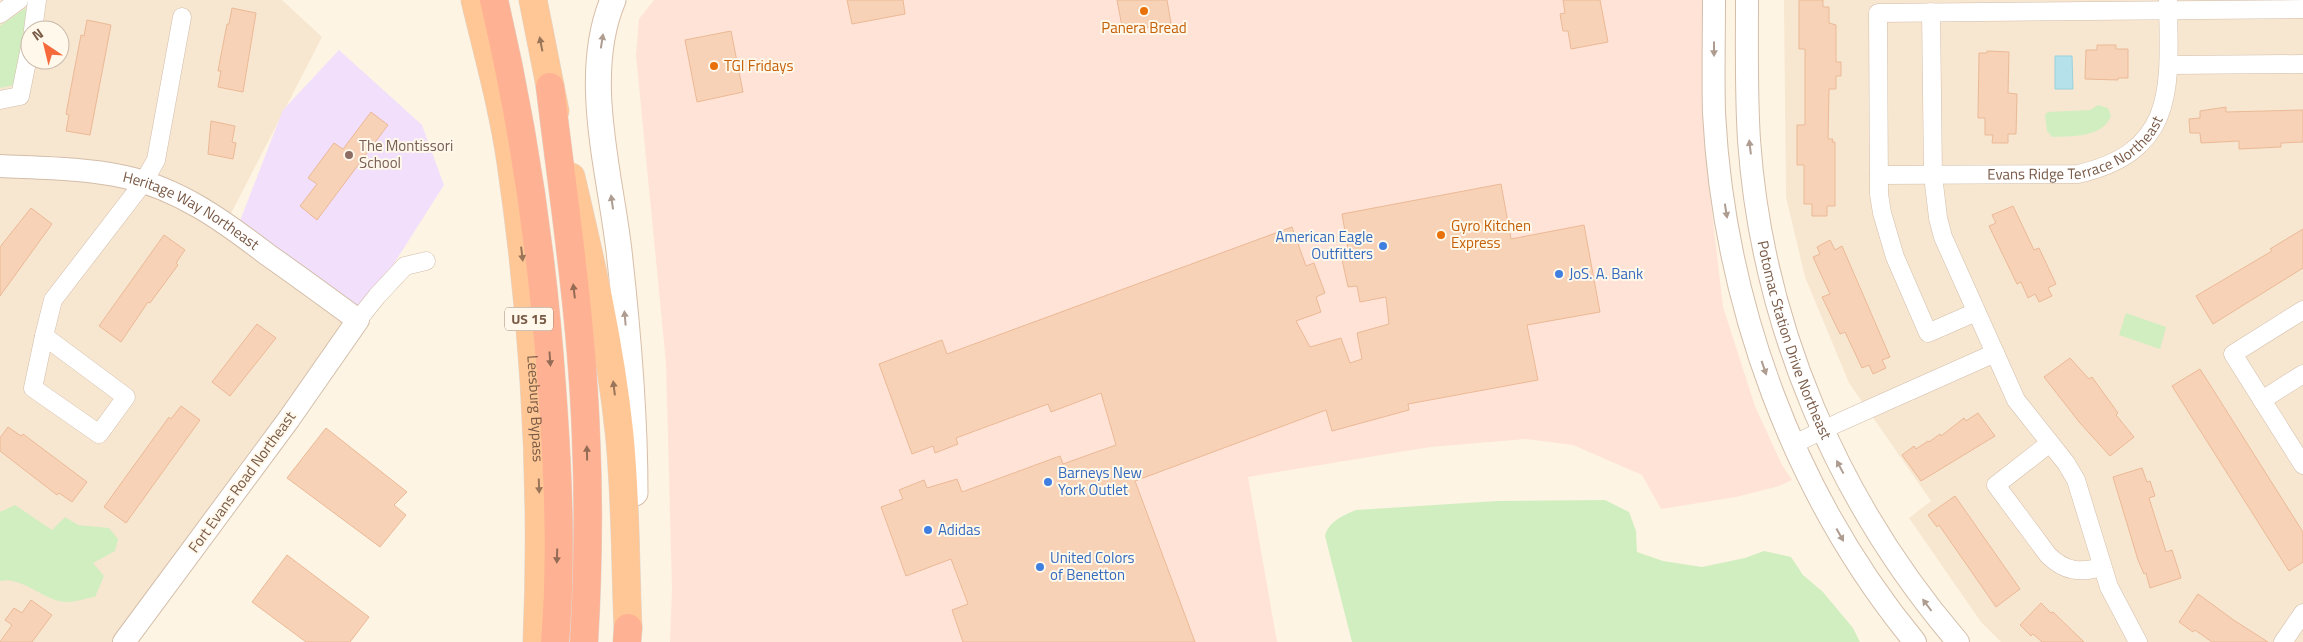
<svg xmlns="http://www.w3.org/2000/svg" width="2303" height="642" font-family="'Titillium Web',sans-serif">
  <rect width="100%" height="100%" fill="#fef4e3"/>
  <g fill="#f7e6d0" fill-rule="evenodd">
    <path d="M 0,0 L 282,0 L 322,37 L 226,223 L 358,320 L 117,642 L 0,642 ZM 30,30 L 60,30 L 60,60 L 30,60 Z"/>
    <path d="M 1784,0 L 2303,0 L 2303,642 L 2001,642 L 1981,622 L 1909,518 L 1931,501 L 1849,383 L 1805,277 L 1786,197 Z"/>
  </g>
  <path fill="#ffe3d6" d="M 654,0 L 1702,0 L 1708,178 L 1723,307 L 1755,406 L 1782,465 L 1792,480 L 1779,486 L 1736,497 L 1661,509 L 1642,475 L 1573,445 L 1526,439 L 1430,447 L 1248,477 L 1277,642 L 670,642 L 672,589 L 666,363 L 636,55 L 639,19 Z"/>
  <path fill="#f1dffb" d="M 339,50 L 422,125 L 444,185 L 358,320 L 236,231 L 283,110 Z"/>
  <g fill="#d1eec0">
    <path d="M 28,8 L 14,85 L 0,88 L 0,26 L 24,9 Z"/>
    <path d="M 2098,105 L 2108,108 L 2111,116 C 2102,138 2072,136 2052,137 L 2047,131 L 2045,115 L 2048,112 L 2090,110 Z"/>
    <path d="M 2126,313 L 2166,327 L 2160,349 L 2119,335 Z"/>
    <path d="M 1605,500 L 1629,512 L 1636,531 L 1637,552 L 1663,561 L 1702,567 L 1745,558 L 1764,551 L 1791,557 L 1803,575 L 1823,592 L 1853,628 L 1860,642 L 1352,642 L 1325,536 C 1329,521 1342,516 1356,510 L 1497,501 Z"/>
    <path d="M 15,505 L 52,530 L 65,517 L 78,525 L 109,528 L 118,539 L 115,551 L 93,563 L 104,576 L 95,597 C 86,598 76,602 67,602 C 44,602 23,576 0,581 L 0,512 Z"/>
  </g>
  <path fill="#b5e1ea" stroke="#9ad1dd" d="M 2055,56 L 2072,56 L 2073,89 L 2055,89 Z"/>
  <g fill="#f7d2b7" stroke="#ebb996">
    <path d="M 847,0 L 903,0 L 905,14 L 852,24 Z"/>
    <path d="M 1117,0 L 1167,0 L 1171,23 L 1123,32 Z"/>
    <path d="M 1563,0 L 1600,0 L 1608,42 L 1571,49 L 1568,31 L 1563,31 L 1560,14 L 1565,13 Z"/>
    <path d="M 1799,0 L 1823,0 L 1823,7 L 1829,7 L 1829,23 L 1836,25 L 1836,62 L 1841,62 L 1841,76 L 1836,76 L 1836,89 L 1829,89 L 1828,139 L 1833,139 L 1832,142 L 1835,142 L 1835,206 L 1827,206 L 1827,216 L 1812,216 L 1812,204 L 1804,204 L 1804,165 L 1797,165 L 1797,125 L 1805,125 L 1805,49 L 1799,49 Z"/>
    <path d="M 232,8 L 256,13 L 243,92 L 218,87 L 221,71 L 218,71 L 227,24 L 229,24 Z"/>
    <path d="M 87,20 L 111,25 L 90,135 L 66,131 L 69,115 L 66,114 L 81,35 L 84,36 Z"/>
    <path d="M 731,31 L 743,92 L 697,102 L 685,40 Z"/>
    <path d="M 2097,45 L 2116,45 L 2116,49 L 2128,49 L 2128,78 L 2118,78 L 2118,80 L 2085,79 L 2086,50 L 2097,50 Z"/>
    <path d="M 1987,51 L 2009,52 L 2008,93 L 2017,94 L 2016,134 L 2008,134 L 2008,143 L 1992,143 L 1993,135 L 1985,135 L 1985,118 L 1978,118 L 1979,53 L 1987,53 Z"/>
    <path d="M 2226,107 L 2226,112 L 2303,110 L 2303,142 L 2281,143 L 2281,147 L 2239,149 L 2239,141 L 2201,143 L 2200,133 L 2190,133 L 2189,119 L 2200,118 L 2200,111 Z"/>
    <path d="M 371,112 L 388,125 L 317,220 L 300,206 L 317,184 L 308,178 L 334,143 L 343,149 Z"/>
    <path d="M 211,121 L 235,126 L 232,142 L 236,143 L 233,159 L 208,154 Z"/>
    <path d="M 1501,184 L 1511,239 L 1584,225 L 1600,312 L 1527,325 L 1538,380 L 1408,404 L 1409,410 L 1332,431 L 1326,410 L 1135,481 L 1195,642 L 963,642 L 952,610 L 968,604 L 951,559 L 906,576 L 881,507 L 903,499 L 899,490 L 924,480 L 927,488 L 957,479 L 962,492 L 1060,456 L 1063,464 L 1116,445 L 1101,393 L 1051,412 L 1048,404 L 956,438 L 958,444 L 935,453 L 933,446 L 912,454 L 879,364 L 942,340 L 947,354 L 1292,227 L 1306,266 L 1314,263 L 1325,293 L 1316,297 L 1321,312 L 1296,321 L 1310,347 L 1341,338 L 1350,363 L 1362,359 L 1357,333 L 1389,324 L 1386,297 L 1360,302 L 1357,286 L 1348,287 L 1341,255 L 1349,254 L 1342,214 Z"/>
    <path d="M 2013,206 L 2034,250 L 2039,248 L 2056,284 L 2048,288 L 2052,296 L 2039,302 L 2035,294 L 2028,298 L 2021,282 L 2017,284 L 1989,226 L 1996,223 L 1992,215 Z"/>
    <path d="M 31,208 L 52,224 L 0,296 L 0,247 Z"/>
    <path d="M 2303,229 L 2303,268 L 2213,324 L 2196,296 L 2272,251 L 2270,249 Z"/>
    <path d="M 164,235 L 185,250 L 176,263 L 178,265 L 150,303 L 148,302 L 121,342 L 99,326 Z"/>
    <path d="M 1830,240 L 1835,250 L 1842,246 L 1890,357 L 1882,360 L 1886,368 L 1873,374 L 1869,365 L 1862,368 L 1845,332 L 1840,334 L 1822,297 L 1830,294 L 1813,257 L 1820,254 L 1817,247 Z"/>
    <path d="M 257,324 L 276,338 L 230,396 L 212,382 Z"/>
    <path d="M 2070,358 L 2089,379 L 2092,377 L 2118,413 L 2116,415 L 2134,437 L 2110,456 L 2080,423 L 2044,377 Z"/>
    <path d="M 2200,369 L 2303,532 L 2303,562 L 2289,571 L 2172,386 Z"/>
    <path d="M 181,406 L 200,420 L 126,523 L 104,507 L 169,417 L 171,419 Z"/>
    <path d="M 1978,413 L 1995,436 L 1921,481 L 1902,455 L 1914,446 L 1916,449 L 1928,441 L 1929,442 L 1940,434 L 1941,436 L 1964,418 L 1966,421 Z"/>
    <path d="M 8,427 L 21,436 L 23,434 L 87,482 L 72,502 L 59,493 L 57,495 L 0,451 L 0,438 Z"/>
    <path d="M 326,428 L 407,492 L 394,505 L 406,515 L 380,547 L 287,478 Z"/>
    <path d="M 2142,468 L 2147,482 L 2150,481 L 2155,496 L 2149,498 L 2166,552 L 2172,550 L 2181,578 L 2150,588 L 2146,573 L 2144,574 L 2138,560 L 2113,477 Z"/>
    <path d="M 1955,496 L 2020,589 L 1996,607 L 1939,525 L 1937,527 L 1928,515 Z"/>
    <path d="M 287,555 L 369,617 L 350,642 L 306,642 L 252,602 Z"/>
    <path d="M 2198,594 L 2235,621 L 2268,642 L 2212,642 L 2195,630 L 2193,632 L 2179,622 Z"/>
    <path d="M 31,600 L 52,615 L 32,642 L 0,642 L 12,625 L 5,620 L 14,608 L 22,613 Z"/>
    <path d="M 2041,603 L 2051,613 L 2053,612 L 2084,642 L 2042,642 L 2033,634 L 2031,636 L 2020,625 Z"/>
  </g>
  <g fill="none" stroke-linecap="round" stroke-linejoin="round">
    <g stroke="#d3beaa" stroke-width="19">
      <g id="minor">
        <path d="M 0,14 L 19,0"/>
        <path d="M 33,30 L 37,0"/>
        <path d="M 2169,65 L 2303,64"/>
        <path d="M 0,100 L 20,96 L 30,47"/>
        <path id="s1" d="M 1879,175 L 2078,174 C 2179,151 2169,83 2168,0"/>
        <path d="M 2303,310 L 2233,354 L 2262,400 L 2303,374"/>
        <path d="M 1976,312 L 1928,333 L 1895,257 L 1882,213 L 1879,194 L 1878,13 L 2303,9"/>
        <path d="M 358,320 L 377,296 L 405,266 L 426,261"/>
        <path d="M 44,336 L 53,300 L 143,183 L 156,160 L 182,17"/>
        <path d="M 44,336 L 126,397 L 99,434 L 33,388 Z"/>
        <path d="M 1995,353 L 2016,400 L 2066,463 L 2076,480 L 2109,587 L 2138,642"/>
        <path d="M 2262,400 L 2303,465"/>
        <path d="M 2050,443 L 1996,485 L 2048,555 C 2065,572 2080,573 2102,567"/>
        <path d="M 1794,444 L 1840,422 L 1995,353 L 1943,237 L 1938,218 L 1933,175 L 1931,12"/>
        <path d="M 2283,642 L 2303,613"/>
      </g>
    </g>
    <g stroke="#d3beaa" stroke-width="24">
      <g id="tertiary">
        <path d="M 1714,0 C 1714,38 1713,76 1714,113 C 1724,304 1794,495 1915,642"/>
        <path id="s2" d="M 1747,0 C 1747,47 1746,93 1749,140 C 1762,325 1838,502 1958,642"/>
        <path id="s3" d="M 0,166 C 42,168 85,168 125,177 C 180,189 225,222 268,255 C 298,276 328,298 358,320 L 289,419 L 124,642"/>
      </g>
    </g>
    <g stroke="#d7bea8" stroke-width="27">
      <path id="secondary" d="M 613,0 C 581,76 610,172 619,251 C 628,331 635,412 635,493"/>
    </g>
    <g stroke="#dfd7d3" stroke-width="29">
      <g id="trunk">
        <path id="s4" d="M 475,0 C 488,54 503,108 511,163 C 534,321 544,482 537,642"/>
        <path d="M 533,0 L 555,111"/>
        <path d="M 571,177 C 591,262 610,345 619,431 C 626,496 625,563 628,628"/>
      </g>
    </g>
    <g stroke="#dfd7d3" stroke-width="29">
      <g id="motorway">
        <path d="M 494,0 C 524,128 543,257 552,389 C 558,472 562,558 555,642"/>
        <path d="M 550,87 C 564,203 582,320 586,437 C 589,506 588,574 584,642"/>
        <path d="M 627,642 L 628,628"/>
      </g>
    </g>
    <use href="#minor" stroke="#fff" stroke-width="18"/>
    <use href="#tertiary" stroke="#fff" stroke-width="22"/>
    <use href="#secondary" stroke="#fff" stroke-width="25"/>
    <use href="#trunk" stroke="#ffc796" stroke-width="28"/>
    <use href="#motorway" stroke="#ffb293" stroke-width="28"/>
  </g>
  <defs><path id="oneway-solid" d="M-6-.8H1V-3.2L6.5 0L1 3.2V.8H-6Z" transform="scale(1.25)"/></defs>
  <g fill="#af9c90">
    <use href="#oneway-solid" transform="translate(602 41) rotate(-81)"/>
    <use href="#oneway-solid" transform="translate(1714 49) rotate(90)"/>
    <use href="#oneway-solid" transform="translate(1750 147) rotate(-97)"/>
    <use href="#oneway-solid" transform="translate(612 202) rotate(-98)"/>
    <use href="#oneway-solid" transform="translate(1726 211) rotate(81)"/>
    <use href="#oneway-solid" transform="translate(625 318) rotate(-95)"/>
    <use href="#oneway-solid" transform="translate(1764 368) rotate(71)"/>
    <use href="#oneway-solid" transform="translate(1840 467) rotate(-118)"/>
    <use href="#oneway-solid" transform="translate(1840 535) rotate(61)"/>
    <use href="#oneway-solid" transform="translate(1927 605) rotate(-127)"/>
  </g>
  <g fill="#9a755a">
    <use href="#oneway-solid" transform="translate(541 44) rotate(-101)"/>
    <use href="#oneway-solid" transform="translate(522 254) rotate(83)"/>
    <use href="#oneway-solid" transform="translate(614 388) rotate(-97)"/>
    <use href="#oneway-solid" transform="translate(539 486) rotate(88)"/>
  </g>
  <g fill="#946c55">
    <use href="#oneway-solid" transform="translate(574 291) rotate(-97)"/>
    <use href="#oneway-solid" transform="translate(550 359) rotate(86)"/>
    <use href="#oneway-solid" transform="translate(587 453) rotate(-91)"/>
    <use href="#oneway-solid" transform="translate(557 556) rotate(92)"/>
  </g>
  <g fill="#e8710a" stroke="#fff8eb" stroke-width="2">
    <circle cx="1144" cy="11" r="5"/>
    <circle cx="714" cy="66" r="5"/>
    <circle cx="1441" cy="235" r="5"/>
  </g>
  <circle fill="#8d6e63" stroke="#fff8eb" stroke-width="2" cx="349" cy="155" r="5"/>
  <g fill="#3f7fe0" stroke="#fff8eb" stroke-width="2">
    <circle cx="1383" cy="246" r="5"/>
    <circle cx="1559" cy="274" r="5"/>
    <circle cx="1048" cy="482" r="5"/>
    <circle cx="928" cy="530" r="5"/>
    <circle cx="1040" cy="567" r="5"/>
  </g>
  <g text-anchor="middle" stroke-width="4" stroke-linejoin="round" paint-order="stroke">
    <rect fill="#fff8eb" stroke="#a18978" stroke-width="1" x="505" y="307.5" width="48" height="23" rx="4"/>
    <g font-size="14" font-weight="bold" fill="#795a46">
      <text x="529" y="324">US 15</text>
    </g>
    <g font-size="15" fill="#c56008" stroke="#fff8eb" text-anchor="start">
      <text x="1144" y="33" text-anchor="middle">Panera Bread</text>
      <text x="724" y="71">TGI Fridays</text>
      <text x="1451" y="231">Gyro Kitchen<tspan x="1451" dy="17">Express</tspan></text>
    </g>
    <g font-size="15" fill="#795a46" stroke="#fff8eb">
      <text dy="5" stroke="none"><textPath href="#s1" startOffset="205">Evans Ridge Terrace Northeast</textPath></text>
      <text dy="5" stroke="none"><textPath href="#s3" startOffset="200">Heritage Way Northeast</textPath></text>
      <text dy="5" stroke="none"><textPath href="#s2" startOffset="346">Potomac Station Drive Northeast</textPath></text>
      <text dy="5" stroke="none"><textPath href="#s4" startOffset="414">Leesburg Bypass</textPath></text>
      <text transform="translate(242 482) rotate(-54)" y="5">Fort Evans Road Northeast</text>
    </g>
    <g font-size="15" fill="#785e54" stroke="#fff8eb" text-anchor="start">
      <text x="359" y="151">The Montissori<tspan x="359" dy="17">School</tspan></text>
    </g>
    <g font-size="15" fill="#366cbe" stroke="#fff8eb" text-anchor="start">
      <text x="1373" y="242" text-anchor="end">American Eagle<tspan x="1373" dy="17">Outfitters</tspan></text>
      <text x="1569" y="279">JoS. A. Bank</text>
      <text x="1058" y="478">Barneys New<tspan x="1058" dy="17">York Outlet</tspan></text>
      <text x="938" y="535">Adidas</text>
      <text x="1050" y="563">United Colors<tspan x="1050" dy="17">of Benetton</tspan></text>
    </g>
  </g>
  <g transform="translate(45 45) rotate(325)"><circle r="24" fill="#fff8eb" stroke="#c9b9a9"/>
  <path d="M0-4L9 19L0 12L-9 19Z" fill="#f5693b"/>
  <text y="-8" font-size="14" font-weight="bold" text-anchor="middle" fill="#795a46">N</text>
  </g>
</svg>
